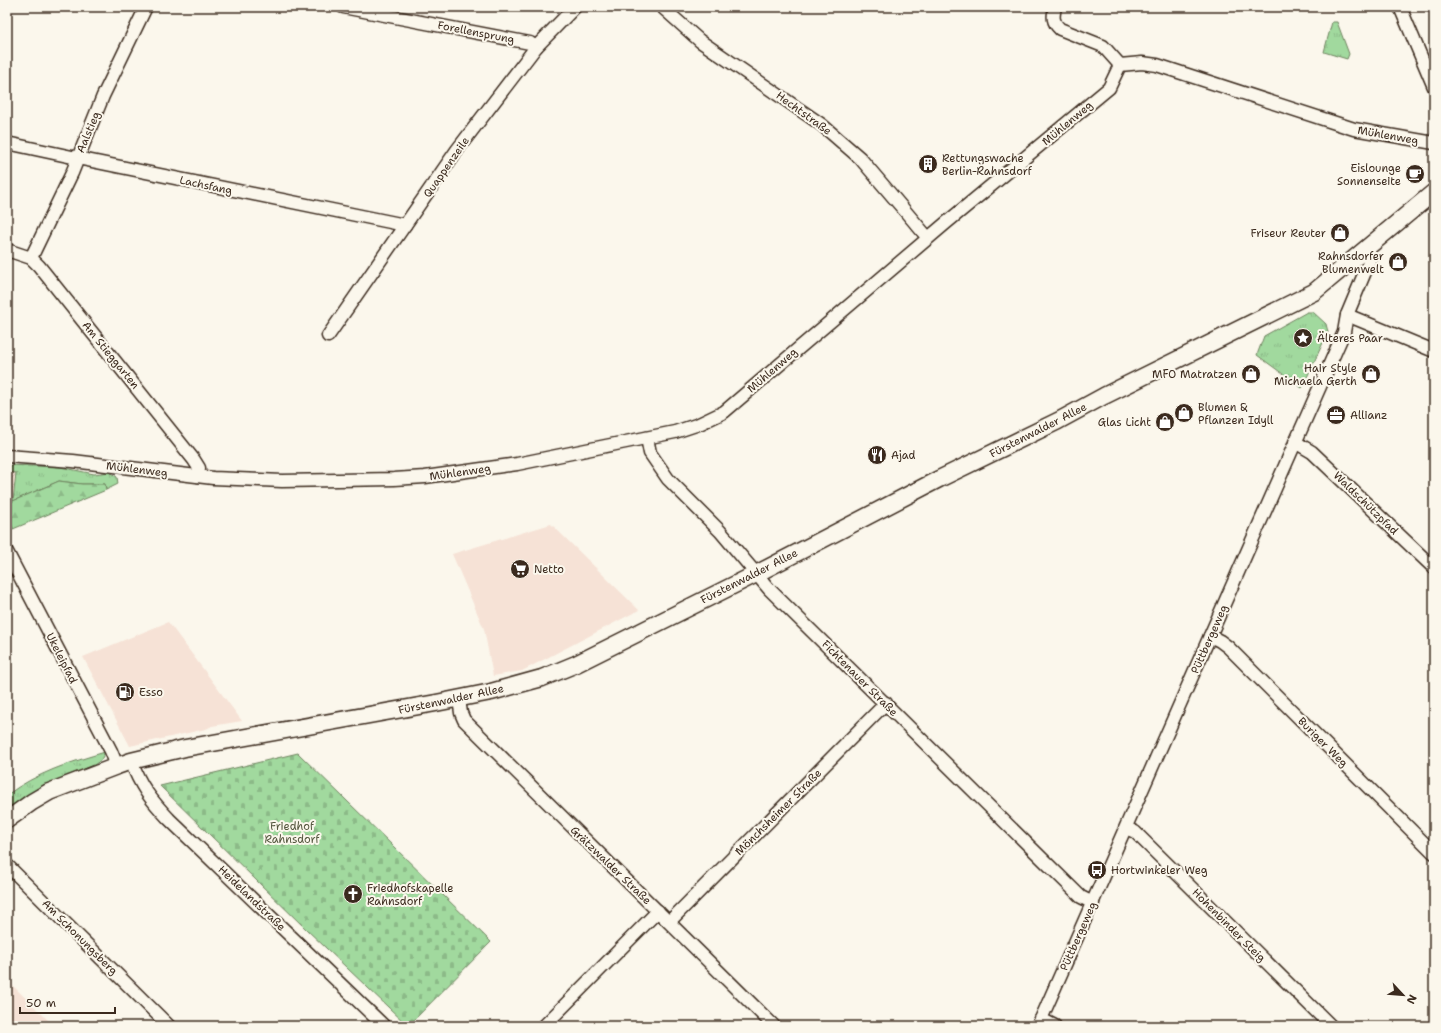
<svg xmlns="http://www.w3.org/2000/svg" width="1441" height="1033" font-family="'Shantell Sans',sans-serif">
  <defs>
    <pattern id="industrial-furrows" width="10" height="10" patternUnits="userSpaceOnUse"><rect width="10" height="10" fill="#f6e2d6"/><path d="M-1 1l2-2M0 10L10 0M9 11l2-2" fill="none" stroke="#d4c2b7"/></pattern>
    <pattern id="grass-tufts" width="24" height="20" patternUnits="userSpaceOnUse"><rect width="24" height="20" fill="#a1d99e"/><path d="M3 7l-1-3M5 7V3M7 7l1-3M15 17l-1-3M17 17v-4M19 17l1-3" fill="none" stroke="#8cba88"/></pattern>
    <pattern id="forest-firs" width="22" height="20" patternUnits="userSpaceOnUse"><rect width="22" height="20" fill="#a1d99e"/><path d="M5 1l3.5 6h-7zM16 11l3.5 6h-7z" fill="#8cba88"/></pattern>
    <pattern id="cemetery-stones" width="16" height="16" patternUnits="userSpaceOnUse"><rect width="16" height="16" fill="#a1d99e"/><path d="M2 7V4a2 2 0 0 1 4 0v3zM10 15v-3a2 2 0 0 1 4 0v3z" fill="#8cba88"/></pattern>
  </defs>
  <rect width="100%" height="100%" fill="#fbf7ec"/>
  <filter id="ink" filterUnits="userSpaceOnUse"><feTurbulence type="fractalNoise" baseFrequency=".025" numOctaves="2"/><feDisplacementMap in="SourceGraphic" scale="8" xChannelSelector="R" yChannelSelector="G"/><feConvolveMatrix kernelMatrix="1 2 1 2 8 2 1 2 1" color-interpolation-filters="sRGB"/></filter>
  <g filter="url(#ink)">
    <g fill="#f6e2d6">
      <path d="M 551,524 L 639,610 L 522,671 L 493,676 L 484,629 L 452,554 Z"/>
      <path d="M 168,622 L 242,721 L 212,726 L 206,729 L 130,746 L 83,657 Z"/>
      <path d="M 7,980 L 48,1020 L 43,1026 L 13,1026 L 7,1020 Z"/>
    </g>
    <path fill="url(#industrial-furrows)" d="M 7,472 L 16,472 L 13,501 L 7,501 Z"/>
    <g fill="url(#grass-tufts)" stroke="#6e825e">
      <path d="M 1332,22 L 1337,22 L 1349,54 L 1347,59 L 1324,52 Z"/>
      <path d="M 1307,312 L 1313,312 L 1326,324 L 1328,332 L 1302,388 L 1257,355 L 1264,336 Z"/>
      <path d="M 7,465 L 60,467 L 94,474 L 110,472 L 117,477 L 118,484 L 106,490 L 105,484 L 82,484 L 59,481 L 13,501 L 16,473 L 7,472 Z"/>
      <path d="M 105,752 L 101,760 L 94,765 L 45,785 L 7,810 L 7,795 C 36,773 71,762 105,752 Z"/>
    </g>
    <path fill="url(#forest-firs)" stroke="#6e825e" d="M 59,481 L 82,484 L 105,484 L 106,490 L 13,529 L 7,511 L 7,501 L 13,501 Z"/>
    <path fill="url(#cemetery-stones)" stroke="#6e825e" d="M 298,753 L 491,942 L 408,1026 L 306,929 L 160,786 Z"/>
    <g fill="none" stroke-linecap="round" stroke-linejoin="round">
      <g stroke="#3b2a1e" stroke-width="15">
        <g id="minor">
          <path d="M 343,7 L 530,43 L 536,47"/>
          <path d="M 662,7 L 700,41 L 822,125 L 860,158 L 928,238"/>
          <path d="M 1055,7 C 1053,16 1052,22 1060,29 L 1103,46 L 1120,65"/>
          <path d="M 1400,7 L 1434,87"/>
          <path d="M 1120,65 L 1142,63 L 1157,65 L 1354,129 L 1434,143"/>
          <path d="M 7,143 L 77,158 L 405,225"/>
          <path d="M 7,250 L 31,258 L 39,266 L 194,460 L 199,468 L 198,476"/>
          <path d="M 31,258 L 72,173 L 103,96 L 146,7"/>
          <path d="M 1347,315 L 1434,351"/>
          <path d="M 328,336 L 457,150 L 536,47 L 575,7"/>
          <path d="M 647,438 L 650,453 L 668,479 L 720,531 L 769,589 L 1081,897 L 1093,903"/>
          <path d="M 1295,442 L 1312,452 L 1434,568"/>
          <path d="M 7,456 L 73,461 L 213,478 L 282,481 L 394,479 L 425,477 L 517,464 L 675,432 L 699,424 L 724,412 L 946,223 L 1109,88 L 1120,65"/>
          <path d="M 7,552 L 111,751 L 117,766"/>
          <path d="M 1210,636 L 1220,641 L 1228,647 L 1434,853"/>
          <path d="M 459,699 L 461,713 L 464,720 L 774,1026"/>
          <path d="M 131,761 C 140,786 151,800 169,819 L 384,1026"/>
          <path d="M 1126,828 L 1135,832 L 1331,1026"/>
          <path d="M 7,865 L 169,1026"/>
          <path d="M 669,922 L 886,703"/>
          <path d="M 1041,1019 L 1055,1026"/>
          <path d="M 544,1026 L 658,911"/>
          <path d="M 1038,1026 L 1344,332 L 1347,315 L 1370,260 L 1363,252"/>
        </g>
      </g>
      <g stroke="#3b2a1e" stroke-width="19">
        <path id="secondary" d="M 7,820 L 32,802 L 49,792 L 117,766 L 131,761 L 185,748 L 436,703 L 491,692 L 542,678 L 576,664 L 756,574 L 939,479 L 1058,421 L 1104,396 L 1314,292 L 1434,192"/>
      </g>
      <use href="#minor" stroke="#fbf7ec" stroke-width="12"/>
      <use href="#secondary" stroke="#fbf7ec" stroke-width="16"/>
    </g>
  </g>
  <defs>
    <g id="building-disc" transform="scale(1)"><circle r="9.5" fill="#3b2a1e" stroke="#fbf7ec"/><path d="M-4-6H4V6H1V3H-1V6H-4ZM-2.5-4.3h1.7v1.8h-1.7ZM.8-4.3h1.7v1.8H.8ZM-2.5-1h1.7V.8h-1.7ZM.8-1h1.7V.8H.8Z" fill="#fff"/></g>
    <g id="cafe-disc" transform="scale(1)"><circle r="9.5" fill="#3b2a1e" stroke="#fbf7ec"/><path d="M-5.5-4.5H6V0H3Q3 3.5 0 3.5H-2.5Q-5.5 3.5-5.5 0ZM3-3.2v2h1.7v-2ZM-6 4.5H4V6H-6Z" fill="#fff"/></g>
    <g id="shop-disc" transform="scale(1)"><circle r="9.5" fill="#3b2a1e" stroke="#fbf7ec"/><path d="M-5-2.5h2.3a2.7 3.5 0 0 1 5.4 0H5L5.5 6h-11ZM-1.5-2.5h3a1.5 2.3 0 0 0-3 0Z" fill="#fff"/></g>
    <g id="sight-disc" transform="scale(1)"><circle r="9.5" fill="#3b2a1e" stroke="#fbf7ec"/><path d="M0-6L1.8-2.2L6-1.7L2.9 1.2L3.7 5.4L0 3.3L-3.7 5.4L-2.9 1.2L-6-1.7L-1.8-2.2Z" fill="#fff"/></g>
    <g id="office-disc" transform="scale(1)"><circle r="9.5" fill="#3b2a1e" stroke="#fbf7ec"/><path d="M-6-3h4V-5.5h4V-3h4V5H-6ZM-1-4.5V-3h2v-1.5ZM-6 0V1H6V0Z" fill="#fff"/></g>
    <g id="restaurant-disc" transform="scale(1)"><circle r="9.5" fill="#3b2a1e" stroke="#fbf7ec"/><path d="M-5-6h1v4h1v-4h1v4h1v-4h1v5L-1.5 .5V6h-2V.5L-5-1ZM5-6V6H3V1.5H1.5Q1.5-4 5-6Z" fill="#fff"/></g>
    <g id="supermarket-disc" transform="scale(1)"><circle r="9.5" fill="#3b2a1e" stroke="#fbf7ec"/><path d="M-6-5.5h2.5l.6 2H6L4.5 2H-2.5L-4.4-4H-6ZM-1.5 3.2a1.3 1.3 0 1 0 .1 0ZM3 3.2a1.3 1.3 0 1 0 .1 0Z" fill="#fff"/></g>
    <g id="fuel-disc" transform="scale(1)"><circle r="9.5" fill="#3b2a1e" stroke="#fbf7ec"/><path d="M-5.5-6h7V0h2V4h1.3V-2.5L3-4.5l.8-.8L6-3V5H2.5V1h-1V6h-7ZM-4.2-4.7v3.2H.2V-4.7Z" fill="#fff"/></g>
    <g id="bus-disc" transform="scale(1)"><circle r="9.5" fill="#3b2a1e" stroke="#fbf7ec"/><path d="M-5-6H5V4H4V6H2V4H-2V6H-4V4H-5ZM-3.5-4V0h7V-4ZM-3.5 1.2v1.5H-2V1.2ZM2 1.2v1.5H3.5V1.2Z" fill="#fff"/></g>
    <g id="church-disc" transform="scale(1)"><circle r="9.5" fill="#3b2a1e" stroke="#fbf7ec"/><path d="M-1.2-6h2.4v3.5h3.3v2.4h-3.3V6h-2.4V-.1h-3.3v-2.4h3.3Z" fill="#fff"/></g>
  </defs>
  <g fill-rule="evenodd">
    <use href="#building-disc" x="928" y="164"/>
    <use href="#cafe-disc" x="1415" y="174"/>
    <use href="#shop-disc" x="1340" y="233"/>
    <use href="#shop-disc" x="1398" y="262"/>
    <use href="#sight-disc" x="1303" y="338"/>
    <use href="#shop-disc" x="1251" y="374"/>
    <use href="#shop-disc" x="1371" y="374"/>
    <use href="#shop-disc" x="1184" y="413"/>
    <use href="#office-disc" x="1336" y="415"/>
    <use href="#shop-disc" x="1165" y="422"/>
    <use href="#restaurant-disc" x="877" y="455"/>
    <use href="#supermarket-disc" x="520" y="569"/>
    <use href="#fuel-disc" x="125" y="692"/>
    <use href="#bus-disc" x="1097" y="870"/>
    <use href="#church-disc" x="353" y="894"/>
  </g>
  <g text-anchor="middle" stroke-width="4" stroke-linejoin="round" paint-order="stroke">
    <g font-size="11" fill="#3b2a1e" stroke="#fbf7ec">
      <text transform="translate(476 32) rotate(11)" y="4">Forellensprung</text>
      <text transform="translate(804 113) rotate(36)" y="4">Hechtstraße</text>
      <text transform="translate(1067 123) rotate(-40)" y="4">Mühlenweg</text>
      <text transform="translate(88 132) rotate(-67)" y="4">Aalstieg</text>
      <text transform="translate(1388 135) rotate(10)" y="4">Mühlenweg</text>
      <text transform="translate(446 167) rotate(-55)" y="4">Quappenzeile</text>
      <text transform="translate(206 185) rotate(12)" y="4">Lachsfang</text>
      <text transform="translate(111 355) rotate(51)" y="4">Am Stieggarten</text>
      <text transform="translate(772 370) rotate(-41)" y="4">Mühlenweg</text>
      <text transform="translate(1038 430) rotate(-27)" y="4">Fürstenwalder Allee</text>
      <text transform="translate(137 469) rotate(7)" y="4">Mühlenweg</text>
      <text transform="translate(460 472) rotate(-8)" y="4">Mühlenweg</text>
      <text transform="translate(1366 503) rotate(44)" y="4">Waldschützpfad</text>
      <text transform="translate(749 576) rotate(-27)" y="4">Fürstenwalder Allee</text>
      <text transform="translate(1209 639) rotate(-66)" y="4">Püttbergeweg</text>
      <text transform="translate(62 658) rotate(63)" y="4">Ukeleipfad</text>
      <text transform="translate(860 678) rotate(45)" y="4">Fichtenauer Straße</text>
      <text transform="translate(451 699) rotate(-12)" y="4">Fürstenwalder Allee</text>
      <text transform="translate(1323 742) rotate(45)" y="4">Buriger Weg</text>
      <text transform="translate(778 812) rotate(-45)" y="4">Mönchsheimer Straße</text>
      <text transform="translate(611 865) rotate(44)" y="4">Grätzwalder Straße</text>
      <text transform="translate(252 898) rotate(44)" y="4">Heidelandstraße</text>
      <text transform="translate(1229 925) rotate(45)" y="4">Hohenbinder Steig</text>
      <text transform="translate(1078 936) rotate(-66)" y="4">Püttbergeweg</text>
      <text transform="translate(80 937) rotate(45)" y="4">Am Schonungsberg</text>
    </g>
    <g font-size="11" fill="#3b2a1e" stroke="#fbf7ec" text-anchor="start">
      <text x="942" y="162">Rettungswache<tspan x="942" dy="13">Berlin-Rahnsdorf</tspan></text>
      <text x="1401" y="172" text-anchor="end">Eislounge<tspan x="1401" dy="13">Sonnenseite</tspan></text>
      <text x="1326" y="237" text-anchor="end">Friseur Reuter</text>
      <text x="1384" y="260" text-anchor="end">Rahnsdorfer<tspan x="1384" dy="13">Blumenwelt</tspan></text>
      <text x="1317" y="342">Älteres Paar</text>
      <text x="1357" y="372" text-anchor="end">Hair Style<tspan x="1357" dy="13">Michaela Gerth</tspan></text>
      <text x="1237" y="378" text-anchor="end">MFO Matratzen</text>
      <text x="1198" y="411">Blumen &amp;<tspan x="1198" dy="13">Pflanzen Idyll</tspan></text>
      <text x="1350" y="419">Allianz</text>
      <text x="1151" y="426" text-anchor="end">Glas Licht</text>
      <text x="891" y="459">Ajad</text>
      <text x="534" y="573">Netto</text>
      <text x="139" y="696">Esso</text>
      <text x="1111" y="874">Hortwinkeler Weg</text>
      <text x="367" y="892">Friedhofskapelle<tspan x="367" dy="13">Rahnsdorf</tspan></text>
    </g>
    <g font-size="11" fill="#54563e" stroke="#fbf7ec">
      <text x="292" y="830">Friedhof<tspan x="292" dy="13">Rahnsdorf</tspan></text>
    </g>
  </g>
  <rect width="1441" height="1033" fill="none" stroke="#fbf7ec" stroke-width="24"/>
  <rect x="12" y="12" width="1417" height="1009" fill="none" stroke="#3b2a1e" stroke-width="1.5" filter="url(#ink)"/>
  <g transform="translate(1403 995) rotate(116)" stroke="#fbf7ec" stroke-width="3" paint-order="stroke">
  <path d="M0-3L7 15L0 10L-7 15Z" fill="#3b2a1e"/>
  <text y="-6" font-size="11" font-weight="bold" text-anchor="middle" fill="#3b2a1e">N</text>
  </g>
  <path d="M20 1007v6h95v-6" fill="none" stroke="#3b2a1e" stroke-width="2"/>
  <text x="26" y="1007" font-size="12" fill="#3b2a1e" stroke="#fbf7ec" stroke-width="3" paint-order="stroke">50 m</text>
</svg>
